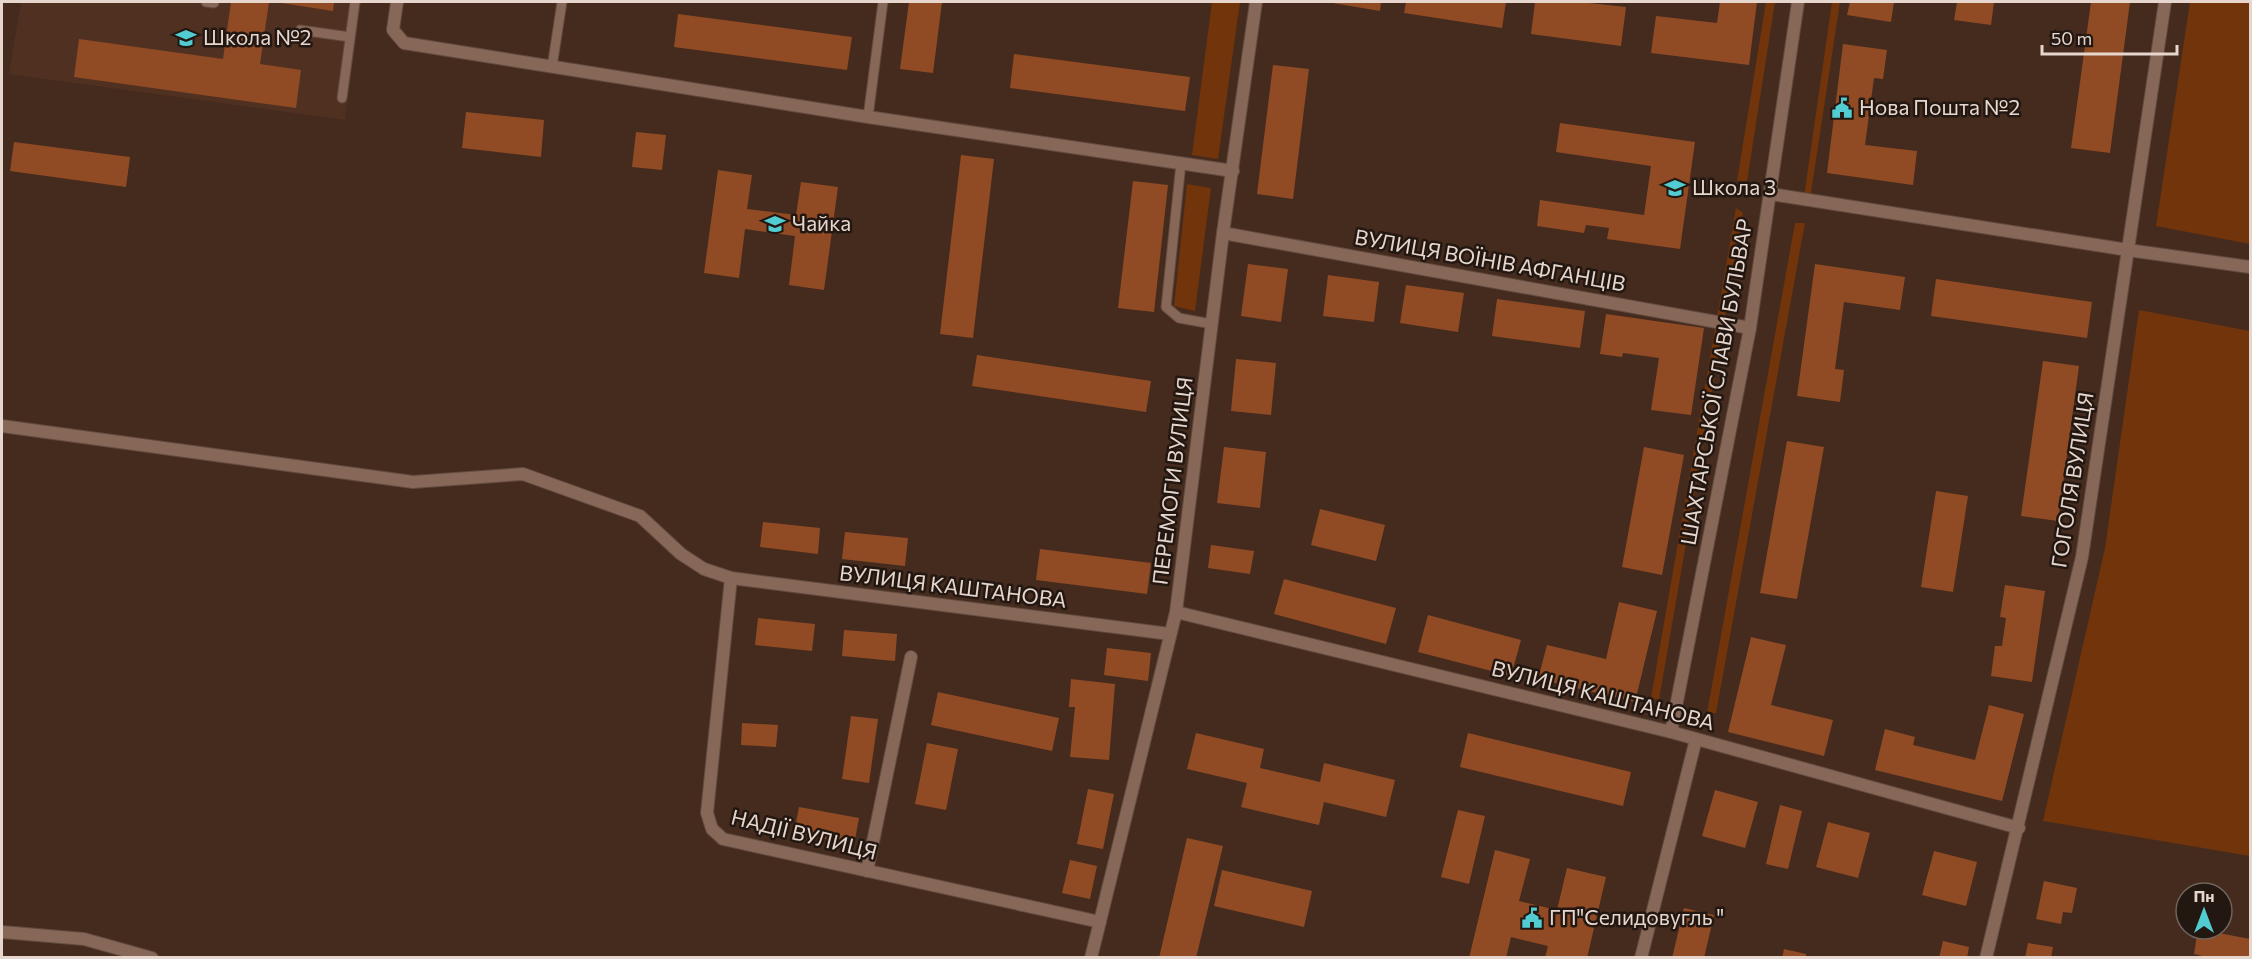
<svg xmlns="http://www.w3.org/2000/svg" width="2252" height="959" font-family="Commissioner,sans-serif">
  <rect width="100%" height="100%" fill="#442b1e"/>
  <path fill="#503121" d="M 21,2 L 361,2 L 345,120 L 9,74 Z"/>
  <g fill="#72340a">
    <path d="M 1212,2 L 1240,2 L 1218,159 L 1192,155 Z"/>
    <path d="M 1766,2 L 1775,2 L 1747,181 L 1737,181 Z"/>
    <path d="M 1832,2 L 1840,2 L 1810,199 L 1804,197 Z"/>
    <path d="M 2190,2 L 2250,2 L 2250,244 L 2156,226 Z"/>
    <path d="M 1187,184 L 1211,188 L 1195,311 L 1174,306 Z"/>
    <path d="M 1736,208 L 1743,213 L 1659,700 L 1651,698 Z"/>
    <path d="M 1795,223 L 1805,223 L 1716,713 L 1707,713 Z"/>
    <path d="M 2139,310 L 2250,331 L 2250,856 L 2043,821 L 2105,548 Z"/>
  </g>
  <g fill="#904b24">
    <path d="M 231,2 L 269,2 L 260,64 L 301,70 L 296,108 L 74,77 L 79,39 L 223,59 Z"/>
    <path d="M 275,2 L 334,2 L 333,11 Z"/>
    <path d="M 909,2 L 942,2 L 933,73 L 900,69 Z"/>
    <path d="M 1327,2 L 1381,2 L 1380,11 Z"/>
    <path d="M 1406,2 L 1506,2 L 1502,28 L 1404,13 Z"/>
    <path d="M 1535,2 L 1580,2 L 1626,7 L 1621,46 L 1531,34 Z"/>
    <path d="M 1720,2 L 1757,2 L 1749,65 L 1651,53 L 1656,16 L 1717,23 Z"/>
    <path d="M 1850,2 L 1894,2 L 1891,22 L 1847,15 Z"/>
    <path d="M 1957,2 L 1994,2 L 1991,25 L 1954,20 Z"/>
    <path d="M 2091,2 L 2130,2 L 2110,153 L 2071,148 Z"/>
    <path d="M 678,14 L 852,37 L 847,70 L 674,47 Z"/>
    <path d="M 1843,44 L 1887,50 L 1883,79 L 1874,78 L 1865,145 L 1917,151 L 1913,185 L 1827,173 Z"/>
    <path d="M 1014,54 L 1190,77 L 1185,111 L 1010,88 Z"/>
    <path d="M 1273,65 L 1309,69 L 1293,199 L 1257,194 Z"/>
    <path d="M 466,112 L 544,120 L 541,157 L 462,148 Z"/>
    <path d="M 1560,123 L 1695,142 L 1680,249 L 1607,239 L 1609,228 L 1586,225 L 1584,233 L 1537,226 L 1540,200 L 1644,215 L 1651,166 L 1556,152 Z"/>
    <path d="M 636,132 L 666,135 L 662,170 L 632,167 Z"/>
    <path d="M 14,142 L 130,157 L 126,187 L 10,171 Z"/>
    <path d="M 961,155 L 994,159 L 973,338 L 940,334 Z"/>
    <path d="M 718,170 L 752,175 L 747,209 L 796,215 L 801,182 L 838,187 L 824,290 L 789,285 L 795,236 L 745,229 L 739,278 L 704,273 Z"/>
    <path d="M 1133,181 L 1168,185 L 1154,312 L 1118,308 Z"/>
    <path d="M 1248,264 L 1288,269 L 1281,322 L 1241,316 Z"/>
    <path d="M 1815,264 L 1905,277 L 1900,310 L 1844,302 L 1835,369 L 1844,370 L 1840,402 L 1797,396 Z"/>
    <path d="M 1328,275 L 1379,282 L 1374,322 L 1323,316 Z"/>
    <path d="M 1936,279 L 2092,302 L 2087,338 L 1931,316 Z"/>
    <path d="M 1406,285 L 1464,293 L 1458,332 L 1400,323 Z"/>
    <path d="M 1497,299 L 1585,311 L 1580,348 L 1492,336 Z"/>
    <path d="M 1606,314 L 1704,328 L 1691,415 L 1651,410 L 1659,358 L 1623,353 L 1622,357 L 1600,354 Z"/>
    <path d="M 977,355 L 1151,381 L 1146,412 L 972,386 Z"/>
    <path d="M 1236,359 L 1276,363 L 1271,415 L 1231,411 Z"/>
    <path d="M 2043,361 L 2079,366 L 2058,521 L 2021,516 Z"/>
    <path d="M 1787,441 L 1824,447 L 1797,599 L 1760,593 Z"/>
    <path d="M 1224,447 L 1266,452 L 1260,508 L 1217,503 Z"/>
    <path d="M 1644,447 L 1684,455 L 1662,575 L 1622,567 Z"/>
    <path d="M 1936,491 L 1968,496 L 1953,592 L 1921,587 Z"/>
    <path d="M 1320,509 L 1385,525 L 1376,561 L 1311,545 Z"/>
    <path d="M 763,522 L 820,528 L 818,554 L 760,547 Z"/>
    <path d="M 845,532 L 908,538 L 905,566 L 842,559 Z"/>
    <path d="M 1211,545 L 1254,551 L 1250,574 L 1208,568 Z"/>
    <path d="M 1040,549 L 1151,563 L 1147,594 L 1036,580 Z"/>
    <path d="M 1284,579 L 1396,608 L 1386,644 L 1274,614 Z"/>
    <path d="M 2005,585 L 2045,591 L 2032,682 L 1991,676 L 1995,646 L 2002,646 L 2006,618 L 2000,617 Z"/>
    <path d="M 1619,602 L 1657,611 L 1635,702 L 1538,679 L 1547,645 L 1606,659 Z"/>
    <path d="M 1428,615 L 1521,640 L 1511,676 L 1418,652 Z"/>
    <path d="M 758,618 L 815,624 L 812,651 L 755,645 Z"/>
    <path d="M 844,630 L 897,634 L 895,661 L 842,656 Z"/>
    <path d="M 1751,637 L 1786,645 L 1771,705 L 1833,720 L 1824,756 L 1728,732 Z"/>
    <path d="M 1107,648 L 1151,653 L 1148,681 L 1104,675 Z"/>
    <path d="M 1071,679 L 1115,684 L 1109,760 L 1070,757 L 1075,707 L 1069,707 Z"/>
    <path d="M 938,692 L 1059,718 L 1052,751 L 931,725 Z"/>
    <path d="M 1989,705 L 2024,714 L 2002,801 L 1875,770 L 1885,729 L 1915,737 L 1913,745 L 1975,760 Z"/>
    <path d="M 851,716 L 878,719 L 869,783 L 842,779 Z"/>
    <path d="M 742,723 L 778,725 L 776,747 L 741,745 Z"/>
    <path d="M 1196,733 L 1264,749 L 1260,768 L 1320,782 L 1324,763 L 1395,780 L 1386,817 L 1324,802 L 1319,825 L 1241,807 L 1247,783 L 1187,769 Z"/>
    <path d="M 1468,733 L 1631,772 L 1623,806 L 1460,767 Z"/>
    <path d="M 927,743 L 958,749 L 946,810 L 915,804 Z"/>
    <path d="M 1088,789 L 1114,794 L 1103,849 L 1077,844 Z"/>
    <path d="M 1715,790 L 1758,802 L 1745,848 L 1702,836 Z"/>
    <path d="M 1780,805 L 1802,811 L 1788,869 L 1766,864 Z"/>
    <path d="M 799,807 L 859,818 L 854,845 L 794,833 Z"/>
    <path d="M 1458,810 L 1485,816 L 1469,884 L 1441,877 Z"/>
    <path d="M 1828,822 L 1870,833 L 1858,878 L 1816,867 Z"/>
    <path d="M 1187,838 L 1223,846 L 1196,958 L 1159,958 Z"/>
    <path d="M 1495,850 L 1530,859 L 1519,901 L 1557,910 L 1567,868 L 1606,877 L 1587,958 L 1545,958 L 1548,946 L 1511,937 L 1506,958 L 1469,958 Z"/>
    <path d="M 1934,851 L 1977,862 L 1966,906 L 1922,895 Z"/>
    <path d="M 1070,860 L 1097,866 L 1090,899 L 1062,893 Z"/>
    <path d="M 1222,870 L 1312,891 L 1304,927 L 1214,906 Z"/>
    <path d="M 2044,881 L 2077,888 L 2072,913 L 2063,912 L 2061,924 L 2036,919 Z"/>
    <path d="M 1684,908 L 1714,915 L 1704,958 L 1672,958 Z"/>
    <path d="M 2198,929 L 2250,939 L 2250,958 L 2211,958 L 2194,954 Z"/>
    <path d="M 1943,941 L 1969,947 L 1967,958 L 1939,958 Z"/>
    <path d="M 2028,943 L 2053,947 L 2051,958 L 2025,958 Z"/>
    <path d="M 1784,949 L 1806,954 L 1806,958 L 1782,958 Z"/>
  </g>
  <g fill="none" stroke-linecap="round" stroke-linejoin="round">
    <g stroke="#614a3e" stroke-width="11">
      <g id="lane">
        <path d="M 206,2 L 214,3"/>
        <path d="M 300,30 L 350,37"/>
        <path d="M 552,67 L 562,2"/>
        <path d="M 342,98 L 355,2"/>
        <path d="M 868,117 L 883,2"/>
        <path d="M 1181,163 L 1166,307 L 1179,318 L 1212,324"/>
      </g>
    </g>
    <g stroke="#614a3e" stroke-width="14">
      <g id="street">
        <path d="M 397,2 L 393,30 L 404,43 L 868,117 L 1233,171"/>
        <path d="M 1771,194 L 2128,250 L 2250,267"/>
        <path d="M 1223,233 L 1750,328"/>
        <path d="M 2,426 L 413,482 L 523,474 L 640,516 L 681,554 L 704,569 L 731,578 L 1170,634"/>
        <path d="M 731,578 L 707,813 L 712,829 L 723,839 L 1100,922"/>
        <path d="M 1176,612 L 1671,732 L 2019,828"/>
        <path d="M 1671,732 L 1750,328 L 1798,2"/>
        <path d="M 867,871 L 911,657"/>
        <path d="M 2,932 L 84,939 L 152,958"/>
        <path d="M 1091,958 L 1176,612 L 1223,233 L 1256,2"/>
        <path d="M 1641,958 L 1696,739"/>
        <path d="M 1986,958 L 2082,557 L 2165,2"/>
      </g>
    </g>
    <use href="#lane" stroke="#876757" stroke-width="9"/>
    <use href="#street" stroke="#876757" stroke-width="12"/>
  </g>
  <defs>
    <g id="school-bare" transform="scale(1.62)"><path d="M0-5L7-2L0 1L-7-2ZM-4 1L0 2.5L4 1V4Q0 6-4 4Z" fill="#52ccd1" stroke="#221711" stroke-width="2.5" paint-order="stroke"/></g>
    <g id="civic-bare" transform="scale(1.62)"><path d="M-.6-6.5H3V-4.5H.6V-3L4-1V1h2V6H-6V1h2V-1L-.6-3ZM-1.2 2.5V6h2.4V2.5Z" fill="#52ccd1" stroke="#221711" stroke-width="2.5" paint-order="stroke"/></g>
  </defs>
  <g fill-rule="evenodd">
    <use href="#school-bare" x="186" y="38"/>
    <use href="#civic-bare" x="1842" y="108"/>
    <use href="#school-bare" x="1675" y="188"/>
    <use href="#school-bare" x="775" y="224"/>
    <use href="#civic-bare" x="1532" y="918"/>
  </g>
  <g text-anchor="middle" stroke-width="5" stroke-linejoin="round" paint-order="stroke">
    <g font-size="21" fill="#e6d6cd" stroke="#221711" text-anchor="start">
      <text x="203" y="45">Школа №2</text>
      <text x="1859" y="115">Нова Пошта №2</text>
      <text x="1692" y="195">Школа 3</text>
      <text x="792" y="231">Чайка</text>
      <text x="1549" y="925">ГП"Селидовугль "</text>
    </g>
    <g font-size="21" fill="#e6d6cd" stroke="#221711">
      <text transform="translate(1490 261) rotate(10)" y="7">ВУЛИЦЯ ВОЇНІВ АФГАНЦІВ</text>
      <text transform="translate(1717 382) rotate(-80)" y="7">ШАХТАРСЬКОЇ СЛАВИ БУЛЬВАР</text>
      <text transform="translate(2073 480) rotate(-81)" y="7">ГОГОЛЯ ВУЛИЦЯ</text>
      <text transform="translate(1173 481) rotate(-83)" y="7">ПЕРЕМОГИ ВУЛИЦЯ</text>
      <text transform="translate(953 587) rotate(7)" y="7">ВУЛИЦЯ КАШТАНОВА</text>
      <text transform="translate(1603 696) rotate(14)" y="7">ВУЛИЦЯ КАШТАНОВА</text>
      <text transform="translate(804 835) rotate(14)" y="7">НАДІЇ ВУЛИЦЯ</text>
    </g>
  </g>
  <rect width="2252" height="959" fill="none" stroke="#e6d6cd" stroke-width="6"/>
  <g transform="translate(2204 911)"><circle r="28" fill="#221711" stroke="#70635c" stroke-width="1.5"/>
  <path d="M0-4.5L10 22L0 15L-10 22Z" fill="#52ccd1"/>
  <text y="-9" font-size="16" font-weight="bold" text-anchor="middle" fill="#e6d6cd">Пн</text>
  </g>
  <path d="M2042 45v9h135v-9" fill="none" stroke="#e6d6cd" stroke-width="3"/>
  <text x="2051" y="45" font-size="18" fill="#e6d6cd" stroke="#221711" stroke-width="4.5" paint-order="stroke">50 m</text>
</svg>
